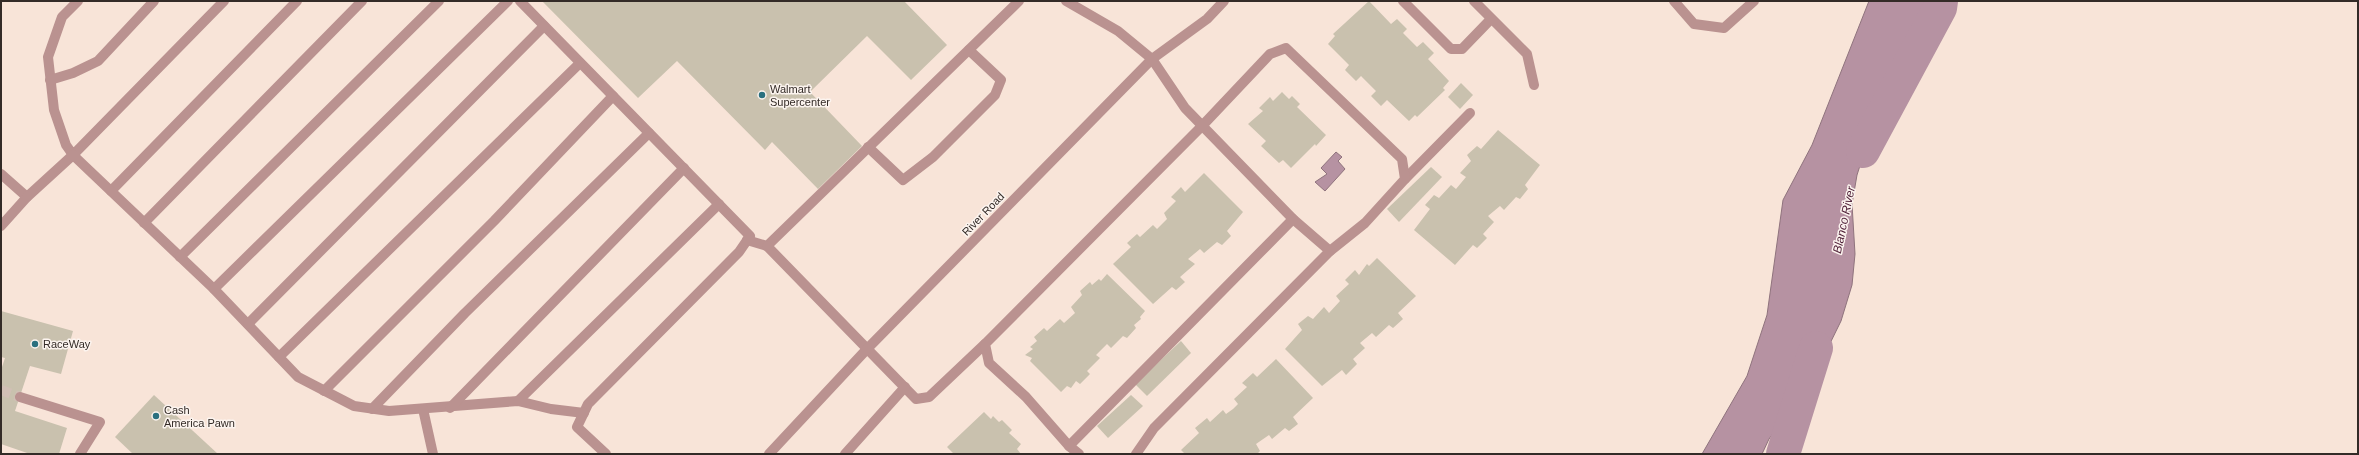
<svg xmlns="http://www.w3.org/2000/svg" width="2359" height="455" font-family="Helvetica,sans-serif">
  <rect width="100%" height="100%" fill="#f8e4d8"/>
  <g fill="#b692a2" stroke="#8f737d">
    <path d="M 1869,1 L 1939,1 L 1865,150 L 1857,175 L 1852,204 L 1855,254 L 1852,285 L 1841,321 L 1814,376 L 1769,439 L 1762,454 L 1702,454 L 1747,376 L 1767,315 L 1783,200 L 1812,145 Z"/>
    <path d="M 1336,152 L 1342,157 L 1338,161 L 1345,169 L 1325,191 L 1315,182 L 1327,174 L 1321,168 Z"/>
  </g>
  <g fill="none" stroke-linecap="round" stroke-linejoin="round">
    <g stroke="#b692a2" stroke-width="34">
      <path d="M 1863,151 L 1940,8 L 1941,1"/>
      <path d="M 1783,454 L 1816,348"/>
    </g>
  </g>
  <g fill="#c9c1ae">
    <path d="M 542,1 L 904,1 L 947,45 L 911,80 L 867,36 L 810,92 L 862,146 L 818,189 L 772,142 L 765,150 L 677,61 L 638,98 Z"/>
    <path d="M 1369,1 L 1391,24 L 1397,19 L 1407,29 L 1403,33 L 1417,47 L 1423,42 L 1434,53 L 1428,59 L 1449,81 L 1443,88 L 1445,90 L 1417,117 L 1415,115 L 1409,121 L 1387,100 L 1381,106 L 1371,96 L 1376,91 L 1361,76 L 1356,81 L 1345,70 L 1349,65 L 1328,44 L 1335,36 L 1333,34 Z"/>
    <path d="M 1461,83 L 1473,95 L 1460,109 L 1448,97 Z"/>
    <path d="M 1282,92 L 1289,99 L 1292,96 L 1300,104 L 1297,107 L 1326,135 L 1316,146 L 1315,144 L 1291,168 L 1283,160 L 1279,163 L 1261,146 L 1266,141 L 1248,124 L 1263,111 L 1259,108 L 1270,97 L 1273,101 Z"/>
    <path d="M 1498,130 L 1540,165 L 1525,185 L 1528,189 L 1520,199 L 1516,197 L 1504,210 L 1500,206 L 1488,216 L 1494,222 L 1483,234 L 1487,238 L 1477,248 L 1473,245 L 1455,265 L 1414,230 L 1430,209 L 1425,205 L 1434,195 L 1439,198 L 1451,185 L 1456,189 L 1466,177 L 1460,173 L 1471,161 L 1467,155 L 1477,146 L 1481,149 Z"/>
    <path d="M 1431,167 L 1442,177 L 1399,222 L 1387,209 Z"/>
    <path d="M 1204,173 L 1243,212 L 1227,231 L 1231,236 L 1222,245 L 1217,242 L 1204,253 L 1200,249 L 1188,259 L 1195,264 L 1180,277 L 1185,282 L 1176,290 L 1172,287 L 1153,304 L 1113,264 L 1131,247 L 1127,243 L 1137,234 L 1140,237 L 1153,225 L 1157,229 L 1167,219 L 1164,213 L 1176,201 L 1171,197 L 1181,187 L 1185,192 Z"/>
    <path d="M 1377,258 L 1416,296 L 1398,313 L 1403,319 L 1393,328 L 1389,325 L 1376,337 L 1372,333 L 1360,343 L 1365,348 L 1353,359 L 1357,364 L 1346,375 L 1342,370 L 1322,386 L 1285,349 L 1302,330 L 1298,324 L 1308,316 L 1313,319 L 1324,307 L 1329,313 L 1340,301 L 1336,296 L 1349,284 L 1345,280 L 1355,270 L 1359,275 L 1367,264 L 1369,266 Z"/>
    <path d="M 1107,274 L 1145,311 L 1140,317 L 1141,319 L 1134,325 L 1136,328 L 1127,338 L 1123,336 L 1111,348 L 1107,344 L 1096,355 L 1100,358 L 1087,371 L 1090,374 L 1080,384 L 1076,381 L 1071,388 L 1067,386 L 1061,392 L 1030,361 L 1032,358 L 1025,355 L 1033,349 L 1030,347 L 1037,341 L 1034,337 L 1044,328 L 1047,331 L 1060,319 L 1064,323 L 1075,313 L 1071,307 L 1082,295 L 1080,291 L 1090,282 L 1092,285 L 1099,279 L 1101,281 Z"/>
    <path d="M 1,311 L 73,331 L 61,374 L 30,366 L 15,411 L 67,428 L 59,454 L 30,454 L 1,444 L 1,370 L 5,358 L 1,357 Z"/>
    <path d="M 1181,341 L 1191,353 L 1147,396 L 1135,384 Z"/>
    <path d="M 1276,359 L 1313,398 L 1293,417 L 1298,424 L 1289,431 L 1285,428 L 1272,439 L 1269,435 L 1256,444 L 1260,451 L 1257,454 L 1185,454 L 1181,450 L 1199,433 L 1195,428 L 1207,418 L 1210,422 L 1223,410 L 1226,414 L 1233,409 L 1238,404 L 1234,399 L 1247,387 L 1242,383 L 1253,373 L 1257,377 Z"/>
    <path d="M 154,395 L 218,454 L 133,454 L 115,437 Z"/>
    <path d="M 1131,395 L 1143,406 L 1108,438 L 1097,426 Z"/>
    <path d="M 984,412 L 991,419 L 993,416 L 999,422 L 1002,420 L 1012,430 L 1009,433 L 1021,444 L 1017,449 L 1021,454 L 954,454 L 947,447 Z"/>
  </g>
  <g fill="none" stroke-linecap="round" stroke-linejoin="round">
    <path stroke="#d1bfb5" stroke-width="10" stroke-dasharray="10 5" stroke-linecap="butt" d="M 1,390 L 20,397"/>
    <g stroke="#ba9290" stroke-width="10">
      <path d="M 78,1 L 62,17 L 48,57 L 54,110 L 66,145 L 73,155 L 224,1"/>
      <path d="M 520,1 L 750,236 L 739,252 L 588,404 L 577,427 L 606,454"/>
      <path d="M 1066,1 L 1118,31 L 1152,59 L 1185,108 L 1293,219 L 1330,251"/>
      <path d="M 1403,1 L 1451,49 L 1462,49 L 1491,19"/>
      <path d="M 1474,1 L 1527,54 L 1534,85"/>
      <path d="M 1674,1 L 1694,24 L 1724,28 L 1754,1"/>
      <path d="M 50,80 L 73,73 L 98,61 L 154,1"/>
      <path d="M 868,147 L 903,180 L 933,157 L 995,95 L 1001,80 L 969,50"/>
      <path d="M 1,174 L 27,197"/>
      <path d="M 1405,179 L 1470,113"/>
      <path d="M 111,191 L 297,1"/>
      <path d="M 144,223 L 362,1"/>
      <path d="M 1,226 L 27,197 L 73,155 L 214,289 L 298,377 L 354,406 L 389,411 L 518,401 L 551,409 L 584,413"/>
      <path d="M 747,240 L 767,246 L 1019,1"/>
      <path d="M 767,246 L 916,399 L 929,397 L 985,344"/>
      <path d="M 180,257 L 439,1"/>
      <path d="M 214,289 L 508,1"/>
      <path d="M 248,324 L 544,26"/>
      <path d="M 279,357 L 580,63"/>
      <path d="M 324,391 L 494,221 L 613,96"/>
      <path d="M 20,397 L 100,422 L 80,454"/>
      <path d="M 518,401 L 719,204"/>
      <path d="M 450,408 L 684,168"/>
      <path d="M 372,409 L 465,313 L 649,133"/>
      <path d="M 423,409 L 433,454"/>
      <path d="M 1069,446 L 1293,219"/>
      <path d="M 769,454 L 867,349 L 1152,59 L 1207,19 L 1224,1"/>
      <path d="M 845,454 L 905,387"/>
      <path d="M 1079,454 L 1069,446 L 1026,397 L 989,363 L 985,344 L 1202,126 L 1270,54 L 1286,48 L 1402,159 L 1405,179 L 1365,223 L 1330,251 L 1154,428 L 1136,454"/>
    </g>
  </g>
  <g fill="#2a707f" stroke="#fcf4ef" stroke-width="1.5">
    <circle cx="762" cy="95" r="4"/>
    <circle cx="35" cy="344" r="4"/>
    <circle cx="156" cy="416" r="4"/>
  </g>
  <g text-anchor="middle" stroke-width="3" stroke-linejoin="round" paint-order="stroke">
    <g font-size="11" fill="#332b27" stroke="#fcf4ef" text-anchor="start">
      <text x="770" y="93">Walmart<tspan x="770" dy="13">Supercenter</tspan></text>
      <text x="43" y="348">RaceWay</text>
      <text x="164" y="414">Cash<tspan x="164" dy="13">America Pawn</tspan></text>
    </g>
    <g font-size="11" fill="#332b27" stroke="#fcf4ef">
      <text transform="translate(983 214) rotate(-46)" y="4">River Road</text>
    </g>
    <g font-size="12" font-style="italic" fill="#4e1f37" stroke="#fcf4ef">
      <text transform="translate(1844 220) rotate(-78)" y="4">Blanco River</text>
    </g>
  </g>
  <rect width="2359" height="455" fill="none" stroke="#332b27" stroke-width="4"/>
</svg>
